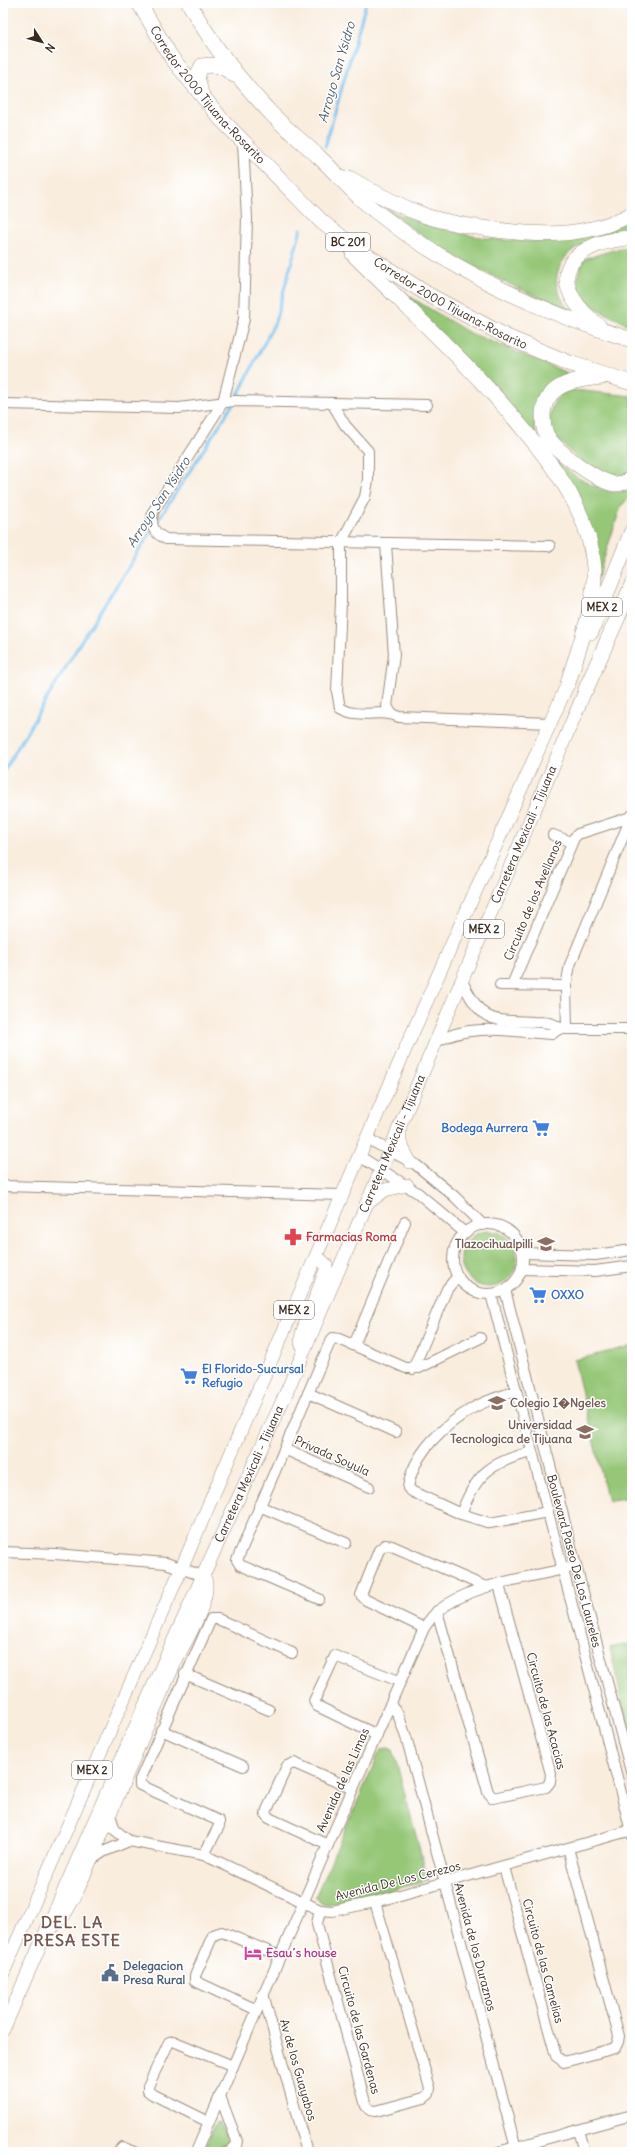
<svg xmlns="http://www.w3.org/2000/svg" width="635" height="2155" font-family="Delius,sans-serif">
  <rect width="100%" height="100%" fill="#fff"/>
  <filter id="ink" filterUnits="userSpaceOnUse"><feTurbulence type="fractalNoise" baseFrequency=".025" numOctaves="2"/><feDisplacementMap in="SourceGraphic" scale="8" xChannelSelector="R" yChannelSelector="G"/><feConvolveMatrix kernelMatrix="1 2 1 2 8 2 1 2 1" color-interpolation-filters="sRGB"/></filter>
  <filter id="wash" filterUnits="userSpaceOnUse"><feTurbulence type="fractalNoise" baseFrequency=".012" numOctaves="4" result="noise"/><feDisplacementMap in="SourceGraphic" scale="16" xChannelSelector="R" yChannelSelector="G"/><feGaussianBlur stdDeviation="0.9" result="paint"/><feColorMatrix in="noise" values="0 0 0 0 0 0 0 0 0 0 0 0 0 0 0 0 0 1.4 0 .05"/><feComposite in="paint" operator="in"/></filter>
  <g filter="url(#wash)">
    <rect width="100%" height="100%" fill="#f9edde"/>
    <g fill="#95c777" stroke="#68784a">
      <path d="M 384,207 C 435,233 508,247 565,239 C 587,235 610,225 632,219 L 632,232 C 617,236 588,241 576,248 C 570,251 566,256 563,261 C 551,279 557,295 570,311 C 504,283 439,253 384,207 Z"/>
      <path d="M 632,247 L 632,327 C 602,310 562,301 584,259 L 620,248 Z"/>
      <path d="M 394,287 L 468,332 L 570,374 C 542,381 527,408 537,436 C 545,459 595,495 621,492 C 624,491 629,488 632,487 L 630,497 L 621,506 L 596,583 L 575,494 Z"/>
      <path d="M 573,390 L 632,396 L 632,468 C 627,473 620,478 613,476 C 588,471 561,447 548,426 C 552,407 552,394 573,390 Z"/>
      <circle cx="489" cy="1259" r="28"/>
      <path d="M 632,1346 L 632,1496 L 608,1501 L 574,1360 Z"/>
      <path d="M 632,1643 L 632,1746 L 610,1648 Z"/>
      <path d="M 388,1748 L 393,1750 L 428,1880 C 400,1887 349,1905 322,1904 L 315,1897 L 379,1753 L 382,1749 Z"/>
      <path d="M 220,2122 L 228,2140 L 227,2144 L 207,2150 L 205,2148 L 216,2123 Z"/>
    </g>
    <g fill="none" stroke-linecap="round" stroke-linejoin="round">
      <g stroke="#76c1ef" stroke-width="3">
        <path d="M 325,147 L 366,3"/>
        <path d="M 236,399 L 275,322 L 301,229"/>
        <path d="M 155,525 L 233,404"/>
        <path d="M 3,772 L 82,640 L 152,530"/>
      </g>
    </g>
  </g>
  <g filter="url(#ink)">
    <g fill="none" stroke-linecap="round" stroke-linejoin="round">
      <g stroke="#9a8c7e" stroke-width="12">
        <g id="minor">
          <path d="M 243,143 L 247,218 L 244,319 L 223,402 L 153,512 C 150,527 154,533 166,539 L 550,546"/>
          <path d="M 332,403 L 345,425 L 368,451 L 368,480 L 365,497 L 341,543 L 341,602 L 337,691 L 340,708 C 361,720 380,708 399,717 L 550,723"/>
          <path d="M 3,404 L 179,408 L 234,401 L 427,405"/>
          <path d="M 386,544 L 394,655 L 387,706 L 391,713"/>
          <path d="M 553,835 L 571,842"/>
          <path d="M 462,981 C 483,1024 490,1020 534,1022 C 545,1022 551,1022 560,1028"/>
          <path d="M 500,985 L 566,986"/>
          <path d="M 512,985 L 574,838 L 578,834 L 631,817"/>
          <path d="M 562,1029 L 632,1029"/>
          <path d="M 567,1029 L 566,986 L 570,965 L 632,815"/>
          <path d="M 436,1042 C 471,1022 513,1032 552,1034 L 560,1028"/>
          <path d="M 366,1138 L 415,1164 L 454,1196 L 483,1225"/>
          <path d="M 359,1156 L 418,1193 L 465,1233"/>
          <path d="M 3,1186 L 342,1195"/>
          <circle cx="488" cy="1259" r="35"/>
          <path d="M 523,1253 L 595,1255 L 632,1250"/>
          <path d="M 522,1269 L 595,1271 L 632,1266"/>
          <path d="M 505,1290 L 576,1566 L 632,1775"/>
          <path d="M 491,1294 L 632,1835"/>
          <path d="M 354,1345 L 405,1222"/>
          <path d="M 413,1369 L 447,1289 L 458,1276"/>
          <path d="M 516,1391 C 502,1396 486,1400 473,1408 C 444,1425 413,1453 408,1488 L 413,1492 L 461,1514 L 490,1523 L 548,1512"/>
          <path d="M 308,1393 L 396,1432"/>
          <path d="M 284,1449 L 369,1487"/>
          <path d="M 259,1506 L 346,1543"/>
          <path d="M 461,1514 C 476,1473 491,1462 532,1452"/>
          <path d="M 3,1552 L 55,1554 L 166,1563 L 203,1576"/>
          <path d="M 319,1599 L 240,1565 L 237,1560 L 330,1342 L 333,1338 L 339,1339 L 406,1368 L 419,1368 L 480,1338"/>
          <path d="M 437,1611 L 488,1792 L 493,1798 L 546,1787 L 550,1782 L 551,1774 L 499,1585"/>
          <path d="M 424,1628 L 366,1600 L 361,1595 L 379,1550 L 385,1545 L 392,1546 L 486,1587"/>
          <path d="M 185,1674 L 269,1710"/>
          <path d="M 390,1705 L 398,1714 L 407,1740 L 517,2152"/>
          <path d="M 161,1730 L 243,1766"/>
          <path d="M 377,1735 L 317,1706 L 314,1701 L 335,1656 L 399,1681"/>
          <path d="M 110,1815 L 115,1830 L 129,1841 L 204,1855 L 320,1910 L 332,1911 L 375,1902 L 632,1830"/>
          <path d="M 328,1845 L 269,1818 L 266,1815 L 267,1810 L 287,1766 L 294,1763 L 353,1789"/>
          <path d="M 204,1855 L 219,1826 L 219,1821 L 140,1785 L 140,1780 L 211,1619 L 218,1619 L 292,1653"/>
          <path d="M 90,1861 L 103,1852 L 129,1841"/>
          <path d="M 504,1867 L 556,2056 L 564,2062 L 615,2048 L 618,2042 L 619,2036 L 568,1848"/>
          <path d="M 320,1910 L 317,1924 L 366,2106 L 370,2110 L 376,2111 L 424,2098 L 429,2094 L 430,2088 L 375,1902"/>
          <path d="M 263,1994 L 307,2152"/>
          <path d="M 257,2010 L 195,1981 L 195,1976 L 213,1935 L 222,1932 L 280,1956"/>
          <path d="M 220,2096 L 237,2141 L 236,2146 L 229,2152"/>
          <path d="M 209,2122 L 152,2094 L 148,2091 L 148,2086 L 169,2042 L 173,2041 L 233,2066"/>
          <path d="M 578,2130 L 584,2152"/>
          <path d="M 118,2152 L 122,2147 L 134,2152"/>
          <path d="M 196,2152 L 328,1845 L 424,1628 C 428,1622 433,1615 438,1611 C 474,1582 532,1578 576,1566"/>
          <path d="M 498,2152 L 632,2115"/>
        </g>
      </g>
      <g stroke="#9a8c7e" stroke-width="14">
        <g id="major">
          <path d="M 400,1128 L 400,1143 L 410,1162"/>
          <path d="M 366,1204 L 385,1190 L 407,1185"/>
          <path d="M 305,1349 L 301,1343 L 302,1333 L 326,1270 L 326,1265 L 317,1256"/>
          <path d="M 49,1930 L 63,1917 L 74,1898 C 110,1818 141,1736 178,1656 C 186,1641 216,1590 203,1576"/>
          <path d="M 3,1973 L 182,1567 L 404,1052 L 568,683"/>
          <path id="s1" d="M 3,2030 L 166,1657 L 287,1391 L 586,689"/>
        </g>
      </g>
      <g stroke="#9a8c7e" stroke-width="16">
        <g id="highway">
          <path id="s2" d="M 139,3 L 171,57 L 221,119 L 322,222 L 357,249 L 427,294 L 509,338 L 569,363 L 632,383"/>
          <path d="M 189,3 C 209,40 237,77 266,108 C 282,126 302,141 319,157 C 338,174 354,195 374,210 C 449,269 540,312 632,340"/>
          <path d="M 201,94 L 197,76 L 202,66 C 216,64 223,66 234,75"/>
          <path d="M 349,178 C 374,193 399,206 426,216 C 444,222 464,225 483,228 C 534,236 585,239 632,214"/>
          <path d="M 353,254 C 411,312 472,366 524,430 C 557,470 590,514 594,568 C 596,606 579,646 568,683"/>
          <path d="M 599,326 C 568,302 547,265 596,245 C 607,241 620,238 632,238"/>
          <path d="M 602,377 C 578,379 546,383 543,413 C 543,421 543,430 548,437 C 556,451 598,482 615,484 C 621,484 626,482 632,479"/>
          <path d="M 591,632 L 632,531"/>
          <path d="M 586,689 L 632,585"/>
        </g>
      </g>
      <use href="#minor" stroke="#fff" stroke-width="10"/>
      <use href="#major" stroke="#fff" stroke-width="13"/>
      <use href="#highway" stroke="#fff" stroke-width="15"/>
    </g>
  </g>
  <defs>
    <g id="supermarket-bare" transform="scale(1.38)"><path d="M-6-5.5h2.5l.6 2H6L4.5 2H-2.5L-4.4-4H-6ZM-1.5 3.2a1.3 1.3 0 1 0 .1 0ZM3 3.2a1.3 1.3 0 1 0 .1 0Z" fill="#3f7fe0" stroke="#fff" stroke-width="2.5" paint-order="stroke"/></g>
    <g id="pharmacy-bare" transform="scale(1.38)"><path d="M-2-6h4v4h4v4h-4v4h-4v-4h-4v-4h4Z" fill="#e0444e" stroke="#fff" stroke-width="2.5" paint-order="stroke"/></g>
    <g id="school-bare" transform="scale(1.38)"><path d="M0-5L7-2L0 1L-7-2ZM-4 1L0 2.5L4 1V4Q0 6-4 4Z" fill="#8d6e63" stroke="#fff" stroke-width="2.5" paint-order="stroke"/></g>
    <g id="university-bare" transform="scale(1.38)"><path d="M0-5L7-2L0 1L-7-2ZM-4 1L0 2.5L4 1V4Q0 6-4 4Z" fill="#8d6e63" stroke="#fff" stroke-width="2.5" paint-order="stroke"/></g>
    <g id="hotel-bare" transform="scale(1.38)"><path d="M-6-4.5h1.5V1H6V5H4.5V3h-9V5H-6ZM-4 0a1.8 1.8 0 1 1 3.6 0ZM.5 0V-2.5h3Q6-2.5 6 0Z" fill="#d1479c" stroke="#fff" stroke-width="2.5" paint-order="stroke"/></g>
    <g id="civic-bare" transform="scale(1.38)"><path d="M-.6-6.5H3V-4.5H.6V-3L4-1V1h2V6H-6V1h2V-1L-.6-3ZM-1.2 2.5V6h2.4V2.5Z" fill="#5c6f8a" stroke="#fff" stroke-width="2.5" paint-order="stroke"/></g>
  </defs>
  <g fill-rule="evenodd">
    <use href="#supermarket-bare" x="541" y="1128"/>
    <use href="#pharmacy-bare" x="293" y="1237"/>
    <use href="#school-bare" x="546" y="1244"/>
    <use href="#supermarket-bare" x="538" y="1295"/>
    <use href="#supermarket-bare" x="189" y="1376"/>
    <use href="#school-bare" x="497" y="1403"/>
    <use href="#university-bare" x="585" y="1432"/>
    <use href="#hotel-bare" x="253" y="1953"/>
    <use href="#civic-bare" x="110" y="1973"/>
  </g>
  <g text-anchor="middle" stroke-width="3" stroke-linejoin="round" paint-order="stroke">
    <g fill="#fff" stroke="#766a62" stroke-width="1">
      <rect x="326" y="233" width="44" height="18" rx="3"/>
      <rect x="582" y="598" width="40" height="18" rx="3"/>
      <rect x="464" y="920" width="40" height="18" rx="3"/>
      <rect x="274" y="1301" width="40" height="18" rx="3"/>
      <rect x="72" y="1761" width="40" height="18" rx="3"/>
    </g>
    <g font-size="11" font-weight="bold" fill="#3b2a1e">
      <text x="348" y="246">BC 201</text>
      <text x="602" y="611">MEX 2</text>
      <text x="484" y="933">MEX 2</text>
      <text x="294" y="1314">MEX 2</text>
      <text x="92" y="1774">MEX 2</text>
    </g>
    <g font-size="12" fill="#3b2a1e" stroke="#fff">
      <text dy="4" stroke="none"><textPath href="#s2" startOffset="115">Corredor 2000 Tijuana-Rosarito</textPath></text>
      <text dy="4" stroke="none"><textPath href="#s2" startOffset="439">Corredor 2000 Tijuana-Rosarito</textPath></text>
      <text dy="4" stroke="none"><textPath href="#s1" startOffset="1304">Carretera Mexicali - Tijuana</textPath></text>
      <text transform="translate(533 900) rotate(-67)" y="4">Circuito de los Avellanos</text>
      <text dy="4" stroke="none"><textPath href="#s1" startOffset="968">Carretera Mexicali - Tijuana</textPath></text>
      <text transform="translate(332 1456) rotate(24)" y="4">Privada Soyula</text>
      <text dy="4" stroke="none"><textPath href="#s1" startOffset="608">Carretera Mexicali - Tijuana</textPath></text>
      <text transform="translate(574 1561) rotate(75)" y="4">Boulevard Paseo De Los Laureles</text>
      <text transform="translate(546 1711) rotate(75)" y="4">Circuito de las Acacias</text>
      <text transform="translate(343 1780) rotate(-66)" y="4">Avenida de las Limas</text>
      <text transform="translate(398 1881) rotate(-14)" y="4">Avenida De Los Cerezos</text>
      <text transform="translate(475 1947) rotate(75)" y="4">Avenida de los Duraznos</text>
      <text transform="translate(543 1961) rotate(75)" y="4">Circuito de las Camelias</text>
      <text transform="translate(359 2030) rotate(75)" y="4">Circuito de las Gardenas</text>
      <text transform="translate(298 2070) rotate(74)" y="4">Av de los Guayabos</text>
    </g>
    <g font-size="12" font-weight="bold" fill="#366cbe" stroke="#fff" text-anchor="start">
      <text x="528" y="1132" text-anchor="end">Bodega Aurrera</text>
      <text x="551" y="1299">OXXO</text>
      <text x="202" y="1373">El Florido-Sucursal<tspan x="202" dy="14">Refugio</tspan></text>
    </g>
    <g font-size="12" font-weight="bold" fill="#be3a42" stroke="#fff" text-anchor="start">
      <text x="306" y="1241">Farmacias Roma</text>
    </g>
    <g font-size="12" font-weight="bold" fill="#785e54" stroke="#fff" text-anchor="end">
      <text x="533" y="1248">Tlazocihualpilli</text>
      <text x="510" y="1407" text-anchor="start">Colegio I�Ngeles</text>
      <text x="572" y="1429">Universidad<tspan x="572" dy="14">Tecnologica de Tijuana</tspan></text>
    </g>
    <g font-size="12" font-weight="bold" fill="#b23c85" stroke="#fff" text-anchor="start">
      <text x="266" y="1957">Esau´s house</text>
    </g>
    <g font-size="12" font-weight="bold" fill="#4e5e75" stroke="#fff" text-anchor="start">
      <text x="123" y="1970">Delegacion<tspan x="123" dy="14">Presa Rural</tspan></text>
    </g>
    <g font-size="13" font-style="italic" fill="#505f67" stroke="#fff">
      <text transform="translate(336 72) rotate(-74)" y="5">Arroyo San Ysidro</text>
      <text transform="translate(158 502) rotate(-57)" y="5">Arroyo San Ysidro</text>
    </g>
    <g font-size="16" font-weight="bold" letter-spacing="1" fill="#76584f" stroke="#fff">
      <text x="72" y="1928">DEL. LA<tspan x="72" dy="18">PRESA ESTE</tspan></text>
    </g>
  </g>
  <rect width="635" height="2155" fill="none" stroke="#fff" stroke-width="16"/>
  <g transform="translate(42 42) rotate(126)" stroke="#ffffff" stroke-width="3" paint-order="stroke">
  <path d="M0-3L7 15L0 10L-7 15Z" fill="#3b2a1e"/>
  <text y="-6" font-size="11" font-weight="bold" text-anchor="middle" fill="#3b2a1e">N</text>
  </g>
</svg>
